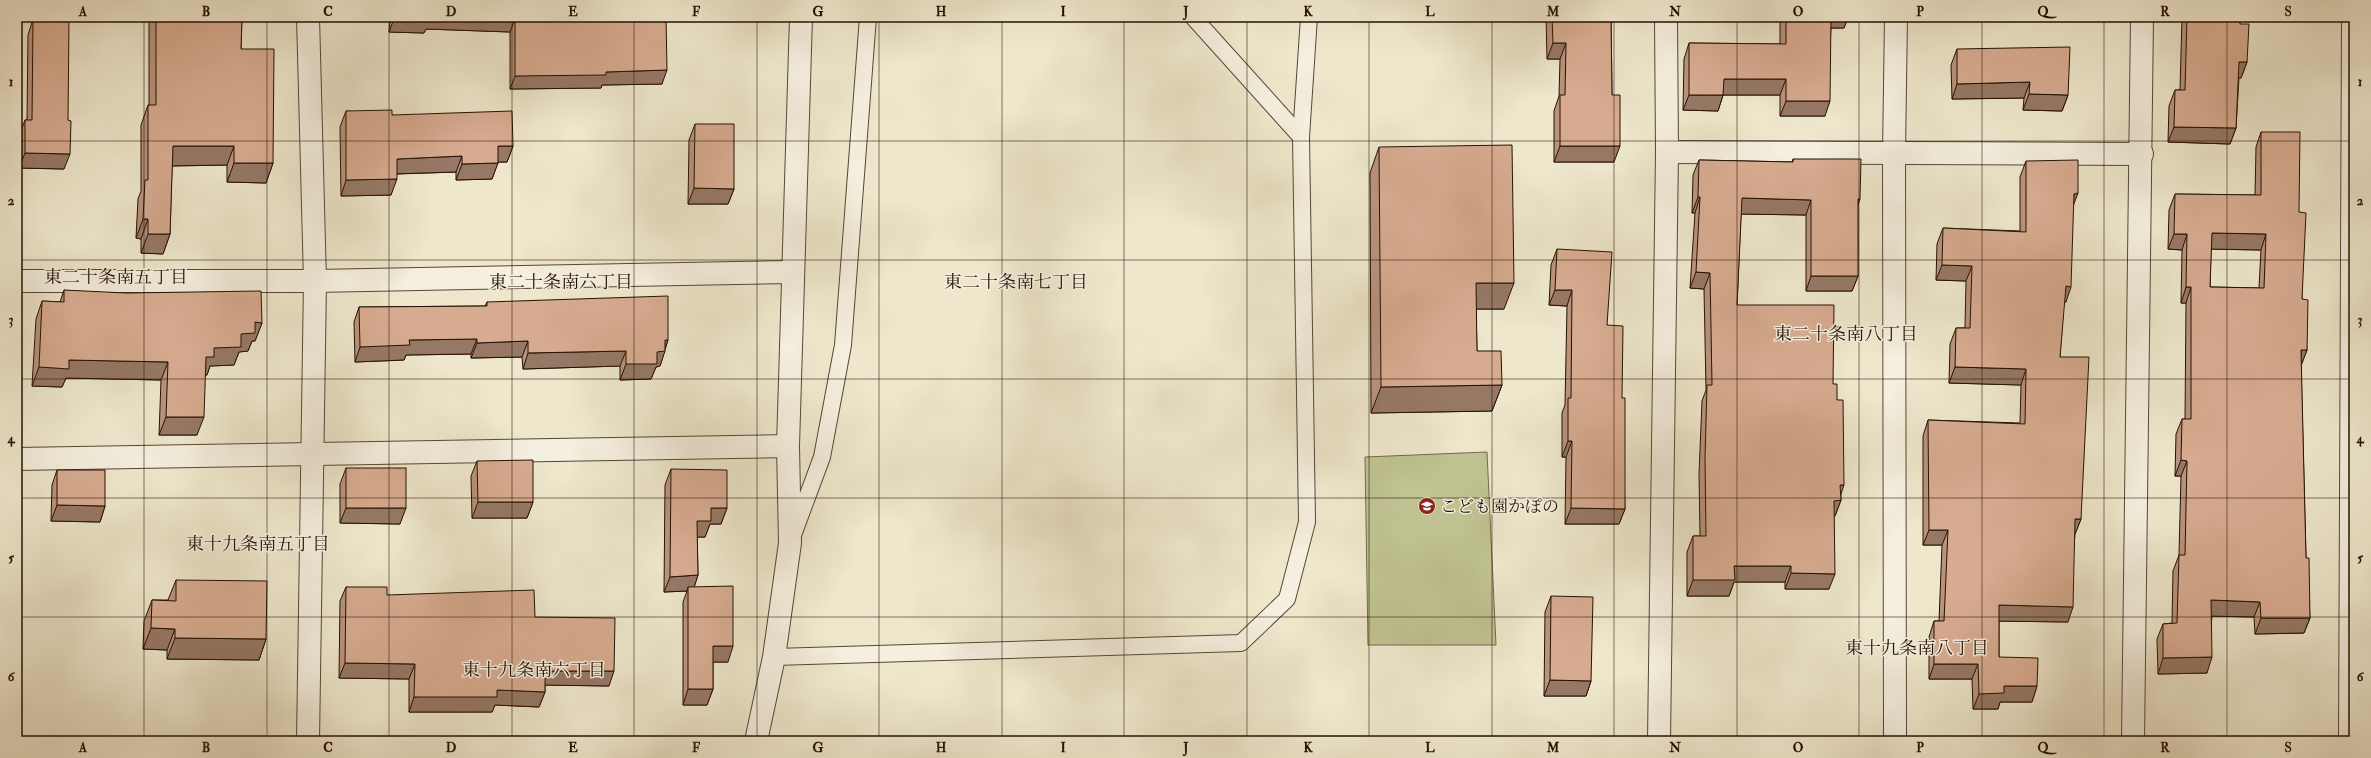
<svg xmlns="http://www.w3.org/2000/svg" width="2371" height="758" font-family="'IM FELL Double Pica','Noto Serif JP',serif">
  <rect width="100%" height="100%" fill="#eee7cc"/>
  <filter id="stains"><feTurbulence type="fractalNoise" baseFrequency=".005" numOctaves="4"/><feColorMatrix values="0 0 0 0 .2 0 0 0 0 .09 0 0 0 0 .02 0 0 0 .5 -.17"/></filter>
  <radialGradient id="worn" r=".72"><stop offset=".6" stop-color="#630" stop-opacity="0"/><stop offset="1" stop-color="#630" stop-opacity=".3"/></radialGradient>
  <path fill="#c0c392" stroke="#726a4b" d="M 1487,452 L 1496,645 L 1368,645 L 1365,457 Z"/>
  <g fill="none" stroke-linecap="round" stroke-linejoin="round">
    <g stroke="#574636" stroke-width="18">
      <g id="service">
        <path d="M 1193,17 L 1301,137"/>
        <path d="M 793,535 L 822,457 L 843,345 L 868,17"/>
        <path d="M 774,657 L 1241,643 L 1287,599 L 1307,522 L 1301,137 L 1309,17"/>
      </g>
    </g>
    <g stroke="#574636" stroke-width="24">
      <g id="minor">
        <path d="M 1667,152 L 2142,154"/>
        <path d="M 17,281 L 315,281 L 793,272"/>
        <path d="M 17,459 L 788,446"/>
        <path d="M 308,741 L 315,281 L 308,17"/>
        <path d="M 756,741 L 774,657 L 790,543 L 788,446 L 801,17"/>
        <path d="M 1659,741 L 1667,152 L 1666,17"/>
        <path d="M 1895,741 L 1894,153 L 1896,17"/>
        <path d="M 2133,741 L 2142,17"/>
        <path d="M 2350,741 L 2353,17"/>
      </g>
    </g>
    <use href="#service" stroke="#f4efde" stroke-width="16"/>
    <use href="#minor" stroke="#f4efde" stroke-width="22"/>
  </g>
  <g fill="#b9937c" stroke="#251004" fill-rule="evenodd">
    <path d="M 149,17 L 242,17 L 241,49 L 273,163 L 266,183 L 227,182 L 227,165 L 172,166 L 170,234 L 163,254 L 141,253 L 141,239 L 136,238 L 138,199 L 141,191 L 141,125 L 148,105 L 149,105 Z"/>
    <path d="M 390,17 L 666,17 L 662,84 L 602,85 L 601,88 L 510,89 L 510,32 L 426,29 L 424,33 L 389,32 Z"/>
    <path d="M 1546,17 L 1611,17 L 1612,95 L 1614,162 L 1554,162 L 1554,111 L 1559,96 L 1560,59 L 1547,59 Z"/>
    <path d="M 1780,17 L 1848,17 L 1844,28 L 1831,28 L 1825,116 L 1780,116 L 1780,95 L 1723,95 L 1718,111 L 1683,110 L 1684,59 L 1689,43 L 1780,44 Z"/>
    <path d="M 2182,17 L 2239,17 L 2240,24 L 2247,62 L 2241,78 L 2239,78 L 2236,128 L 2230,144 L 2168,142 L 2169,106 L 2175,90 L 2180,90 Z"/>
    <path d="M 33,19 L 68,120 L 64,169 L 19,168 L 19,136 L 25,120 L 27,120 L 28,35 Z"/>
    <path d="M 1957,49 L 2068,95 L 2062,111 L 2023,110 L 2024,98 L 1952,99 L 1951,65 Z"/>
    <path d="M 346,111 L 392,115 L 513,146 L 507,162 L 498,162 L 492,179 L 456,180 L 456,172 L 397,174 L 391,195 L 341,196 L 340,127 Z"/>
    <path d="M 695,124 L 734,189 L 728,204 L 688,204 L 689,140 Z"/>
    <path d="M 2261,132 L 2299,212 L 2302,299 L 2307,350 L 2301,365 L 2306,558 L 2310,618 L 2304,633 L 2255,634 L 2254,617 L 2212,616 L 2207,673 L 2158,674 L 2157,639 L 2163,624 L 2172,623 L 2173,571 L 2179,555 L 2181,476 L 2175,476 L 2176,434 L 2182,419 L 2185,419 L 2186,303 L 2181,303 L 2182,250 L 2168,249 L 2169,210 L 2175,194 L 2255,195 L 2256,147 ZM 2211,249 L 2261,250 L 2259,288 L 2210,287 Z"/>
    <path d="M 1379,147 L 1504,309 L 1476,309 L 1477,351 L 1502,385 L 1492,411 L 1371,413 L 1370,173 Z"/>
    <path d="M 1793,159 L 1858,206 L 1858,276 L 1852,291 L 1806,291 L 1806,215 L 1741,214 L 1737,305 L 1833,384 L 1837,400 L 1841,500 L 1835,516 L 1834,516 L 1829,589 L 1785,589 L 1785,582 L 1734,582 L 1729,596 L 1687,596 L 1687,552 L 1693,536 L 1700,536 L 1699,474 L 1702,401 L 1706,390 L 1704,289 L 1690,288 L 1695,213 L 1692,213 L 1693,175 L 1699,160 L 1792,162 Z"/>
    <path d="M 2026,161 L 2073,206 L 2066,302 L 2064,302 L 2060,357 L 2081,519 L 2075,534 L 2068,622 L 1999,621 L 1999,657 L 2037,686 L 2032,702 L 2000,702 L 1998,709 L 1973,709 L 1972,679 L 1929,679 L 1929,637 L 1934,621 L 1939,621 L 1942,545 L 1923,545 L 1923,436 L 1928,420 L 2020,423 L 2021,385 L 1949,383 L 1950,344 L 1956,328 L 1965,328 L 1966,281 L 1936,280 L 1937,244 L 1943,228 L 2020,231 L 2020,177 Z"/>
    <path d="M 1557,249 L 1607,325 L 1622,398 L 1625,509 L 1619,524 L 1565,524 L 1566,457 L 1562,457 L 1562,413 L 1565,405 L 1567,306 L 1549,305 L 1551,265 Z"/>
    <path d="M 64,290 L 262,323 L 255,341 L 252,341 L 248,351 L 239,352 L 234,365 L 210,366 L 207,375 L 205,375 L 197,435 L 159,435 L 161,380 L 66,378 L 62,387 L 32,386 L 36,319 L 42,301 L 60,302 Z"/>
    <path d="M 487,302 L 668,340 L 660,366 L 656,367 L 651,379 L 620,380 L 620,366 L 523,369 L 522,357 L 471,358 L 471,354 L 406,355 L 404,360 L 355,362 L 354,322 L 359,307 L 485,306 Z"/>
    <path d="M 477,461 L 533,502 L 527,518 L 472,518 L 471,476 Z"/>
    <path d="M 346,468 L 400,524 L 340,523 L 340,484 Z"/>
    <path d="M 671,469 L 727,508 L 721,524 L 710,524 L 705,537 L 697,537 L 698,575 L 694,587 L 728,662 L 713,662 L 713,689 L 707,705 L 683,705 L 683,602 L 687,591 L 664,592 L 665,485 Z"/>
    <path d="M 57,470 L 105,506 L 100,522 L 51,521 L 52,485 Z"/>
    <path d="M 176,580 L 266,639 L 259,660 L 167,659 L 167,650 L 143,649 L 144,621 L 152,600 L 168,600 Z"/>
    <path d="M 346,587 L 387,595 L 535,617 L 609,686 L 545,685 L 545,692 L 539,707 L 495,705 L 492,712 L 409,712 L 409,679 L 339,678 L 340,601 Z"/>
    <path d="M 1551,596 L 1591,681 L 1586,696 L 1544,696 L 1545,612 Z"/>
  </g>
  <g fill="#967865" stroke="#251004">
    <path d="M 428,17 L 466,17 L 515,19 L 510,32 L 426,29 L 424,33 L 389,32 L 394,19 Z"/>
    <path d="M 1830,17 L 1848,17 L 1844,28 L 1826,28 Z"/>
    <path d="M 1553,43 L 1566,43 L 1560,59 L 1547,59 Z"/>
    <path d="M 2239,62 L 2247,62 L 2241,78 L 2234,78 Z"/>
    <path d="M 667,70 L 662,84 L 602,85 L 601,88 L 510,89 L 515,76 L 606,72 Z"/>
    <path d="M 1724,79 L 1786,79 L 1780,95 L 1718,95 Z"/>
    <path d="M 2030,82 L 2024,98 L 1952,99 L 1957,84 Z"/>
    <path d="M 2029,94 L 2068,95 L 2062,111 L 2023,110 Z"/>
    <path d="M 1689,95 L 1723,95 L 1718,111 L 1683,110 Z"/>
    <path d="M 1786,101 L 1830,101 L 1825,116 L 1780,116 Z"/>
    <path d="M 2174,127 L 2236,128 L 2230,144 L 2168,142 Z"/>
    <path d="M 173,146 L 234,146 L 227,165 L 166,166 Z"/>
    <path d="M 498,146 L 513,146 L 507,162 L 492,162 Z"/>
    <path d="M 1560,146 L 1620,146 L 1614,162 L 1554,162 Z"/>
    <path d="M 25,153 L 70,154 L 64,169 L 19,168 Z"/>
    <path d="M 462,156 L 456,172 L 391,174 L 397,159 Z"/>
    <path d="M 234,163 L 273,163 L 266,183 L 227,182 Z"/>
    <path d="M 498,163 L 492,179 L 456,180 L 462,164 Z"/>
    <path d="M 397,179 L 391,195 L 341,196 L 346,180 Z"/>
    <path d="M 694,188 L 734,189 L 728,204 L 688,204 Z"/>
    <path d="M 2078,193 L 2072,209 L 2074,194 Z"/>
    <path d="M 1698,197 L 1700,197 L 1695,213 L 1692,213 Z"/>
    <path d="M 1742,198 L 1811,200 L 1806,215 L 1736,214 Z"/>
    <path d="M 1858,199 L 1860,199 L 1855,214 Z"/>
    <path d="M 143,219 L 148,219 L 141,239 L 136,238 Z"/>
    <path d="M 2212,233 L 2266,234 L 2261,250 L 2206,249 Z"/>
    <path d="M 148,234 L 170,234 L 163,254 L 141,253 Z"/>
    <path d="M 2174,234 L 2187,234 L 2182,250 L 2168,249 Z"/>
    <path d="M 1942,265 L 1972,266 L 1966,281 L 1936,280 Z"/>
    <path d="M 1696,272 L 1710,273 L 1704,289 L 1690,288 Z"/>
    <path d="M 1811,276 L 1858,276 L 1852,291 L 1806,291 Z"/>
    <path d="M 1476,283 L 1514,283 L 1504,309 L 1467,309 Z"/>
    <path d="M 2066,286 L 2071,287 L 2066,302 L 2060,302 Z"/>
    <path d="M 2186,287 L 2191,287 L 2186,303 L 2181,303 Z"/>
    <path d="M 1555,290 L 1572,290 L 1567,306 L 1549,305 Z"/>
    <path d="M 255,322 L 262,323 L 255,341 L 252,341 L 248,351 L 239,352 L 234,365 L 210,366 L 207,375 L 199,375 L 206,357 L 214,348 L 241,334 Z"/>
    <path d="M 477,339 L 471,354 L 406,355 L 404,360 L 355,362 L 360,347 L 409,340 Z"/>
    <path d="M 665,340 L 668,340 L 664,351 L 665,351 L 660,366 L 656,367 L 651,379 L 620,380 L 626,364 Z"/>
    <path d="M 528,341 L 522,357 L 471,358 L 477,343 Z"/>
    <path d="M 2301,350 L 2307,350 L 2301,366 Z"/>
    <path d="M 626,351 L 620,366 L 523,369 L 528,353 Z"/>
    <path d="M 69,360 L 168,362 L 161,380 L 66,378 L 62,387 L 32,386 L 39,367 Z"/>
    <path d="M 1955,367 L 2026,369 L 2021,385 L 1949,383 Z"/>
    <path d="M 1502,385 L 1492,411 L 1371,413 L 1381,387 Z"/>
    <path d="M 166,417 L 204,417 L 197,435 L 159,435 Z"/>
    <path d="M 1568,441 L 1572,441 L 1566,457 L 1562,457 Z"/>
    <path d="M 2181,460 L 2187,461 L 2181,476 L 2175,476 Z"/>
    <path d="M 1840,485 L 1844,485 L 1839,500 L 1841,500 L 1835,516 L 1828,517 Z"/>
    <path d="M 478,502 L 533,502 L 527,518 L 472,518 Z"/>
    <path d="M 57,505 L 105,506 L 100,522 L 51,521 Z"/>
    <path d="M 346,508 L 406,508 L 400,524 L 340,523 Z"/>
    <path d="M 711,508 L 727,508 L 721,524 L 710,524 L 705,537 L 691,537 L 697,521 Z"/>
    <path d="M 1571,508 L 1625,509 L 1619,524 L 1565,524 Z"/>
    <path d="M 2075,519 L 2081,519 L 2075,534 L 2070,534 Z"/>
    <path d="M 1929,530 L 1948,530 L 1942,545 L 1923,545 Z"/>
    <path d="M 1734,566 L 1791,566 L 1785,582 L 1734,582 L 1729,596 L 1687,596 L 1693,580 Z"/>
    <path d="M 1791,573 L 1835,574 L 1829,589 L 1785,589 Z"/>
    <path d="M 698,575 L 693,591 L 688,587 L 687,591 L 664,592 L 670,577 Z"/>
    <path d="M 2211,600 L 2260,602 L 2254,617 L 2206,616 Z"/>
    <path d="M 1999,605 L 2073,607 L 2068,622 L 1993,621 Z"/>
    <path d="M 2261,618 L 2310,618 L 2304,633 L 2255,634 Z"/>
    <path d="M 151,628 L 175,629 L 167,650 L 143,649 Z"/>
    <path d="M 175,638 L 266,639 L 259,660 L 167,659 Z"/>
    <path d="M 713,646 L 733,646 L 728,662 L 707,662 Z"/>
    <path d="M 2212,657 L 2207,673 L 2158,674 L 2163,658 Z"/>
    <path d="M 345,663 L 415,664 L 409,679 L 339,678 Z"/>
    <path d="M 1934,664 L 1978,664 L 1972,679 L 1929,679 Z"/>
    <path d="M 545,671 L 614,671 L 609,686 L 540,685 Z"/>
    <path d="M 1550,680 L 1591,681 L 1586,696 L 1544,696 Z"/>
    <path d="M 2004,686 L 2037,686 L 2032,702 L 2000,702 L 1998,709 L 1973,709 L 1979,694 Z"/>
    <path d="M 688,689 L 713,689 L 707,705 L 683,705 Z"/>
    <path d="M 497,690 L 545,692 L 539,707 L 495,705 L 492,712 L 409,712 L 414,697 Z"/>
  </g>
  <g fill="#d7ab90" stroke="#251004" fill-rule="evenodd">
    <path d="M 156,17 L 242,17 L 241,49 L 274,49 L 273,163 L 234,163 L 234,146 L 173,146 L 170,234 L 148,234 L 148,219 L 143,219 L 145,180 L 148,180 L 148,105 L 156,105 Z"/>
    <path d="M 394,17 L 429,17 L 429,20 L 394,19 Z"/>
    <path d="M 466,17 L 666,17 L 667,70 L 606,72 L 606,75 L 515,76 L 515,19 Z"/>
    <path d="M 1552,17 L 1611,17 L 1612,95 L 1620,95 L 1620,146 L 1560,146 L 1560,95 L 1565,95 L 1566,43 L 1553,43 Z"/>
    <path d="M 1786,17 L 1831,17 L 1830,101 L 1786,101 L 1786,79 L 1724,79 L 1723,95 L 1689,95 L 1689,43 L 1786,44 Z"/>
    <path d="M 2187,17 L 2239,17 L 2240,24 L 2249,24 L 2247,62 L 2239,62 L 2236,128 L 2174,127 L 2175,90 L 2185,90 Z"/>
    <path d="M 33,19 L 69,19 L 68,120 L 71,121 L 70,154 L 25,153 L 25,120 L 32,120 Z"/>
    <path d="M 2070,47 L 2068,95 L 2029,94 L 2030,82 L 1957,84 L 1957,49 Z"/>
    <path d="M 392,110 L 392,115 L 512,111 L 513,146 L 498,146 L 498,163 L 462,164 L 462,156 L 397,159 L 397,179 L 346,180 L 346,111 Z"/>
    <path d="M 695,124 L 734,124 L 734,189 L 694,188 Z"/>
    <path d="M 2261,132 L 2300,132 L 2299,212 L 2306,213 L 2302,299 L 2308,300 L 2307,350 L 2301,350 L 2306,558 L 2309,558 L 2310,618 L 2261,618 L 2260,602 L 2211,600 L 2212,657 L 2163,658 L 2163,624 L 2177,623 L 2179,555 L 2185,555 L 2187,461 L 2181,460 L 2182,419 L 2191,419 L 2191,287 L 2186,287 L 2187,234 L 2174,234 L 2175,194 L 2261,195 ZM 2212,233 L 2266,234 L 2264,288 L 2210,287 Z"/>
    <path d="M 1512,145 L 1514,283 L 1476,283 L 1477,351 L 1501,351 L 1502,385 L 1381,387 L 1379,147 Z"/>
    <path d="M 1793,159 L 1861,159 L 1860,199 L 1858,199 L 1858,276 L 1811,276 L 1811,200 L 1742,198 L 1737,305 L 1834,305 L 1833,384 L 1837,384 L 1837,400 L 1843,400 L 1844,485 L 1840,485 L 1841,500 L 1834,501 L 1835,574 L 1791,573 L 1791,566 L 1734,566 L 1735,580 L 1693,580 L 1693,536 L 1706,536 L 1705,458 L 1707,385 L 1712,385 L 1710,273 L 1696,272 L 1700,197 L 1698,197 L 1699,160 L 1793,162 Z"/>
    <path d="M 2078,160 L 2078,193 L 2074,194 L 2071,287 L 2066,286 L 2060,357 L 2089,357 L 2081,519 L 2075,519 L 2073,607 L 1999,605 L 1999,657 L 2038,658 L 2037,686 L 2004,686 L 2004,693 L 1979,694 L 1978,664 L 1934,664 L 1934,621 L 1944,621 L 1948,530 L 1929,530 L 1928,420 L 2025,424 L 2026,369 L 1955,367 L 1956,328 L 1970,328 L 1972,266 L 1942,265 L 1943,228 L 2026,232 L 2026,161 Z"/>
    <path d="M 1557,249 L 1612,252 L 1607,325 L 1623,326 L 1622,398 L 1625,398 L 1625,509 L 1571,508 L 1572,441 L 1568,441 L 1568,398 L 1571,398 L 1572,290 L 1555,290 Z"/>
    <path d="M 64,290 L 126,293 L 261,291 L 262,323 L 255,322 L 255,333 L 241,334 L 241,347 L 214,348 L 214,357 L 206,357 L 204,417 L 166,417 L 168,362 L 69,360 L 69,369 L 39,367 L 42,301 L 64,302 Z"/>
    <path d="M 668,296 L 668,340 L 665,340 L 665,351 L 657,352 L 657,364 L 626,364 L 626,351 L 528,353 L 528,341 L 477,343 L 477,339 L 409,340 L 410,345 L 360,347 L 359,307 L 487,306 L 487,302 Z"/>
    <path d="M 533,460 L 533,502 L 478,502 L 477,461 Z"/>
    <rect x="346" y="468" width="60" height="40"/>
    <path d="M 671,469 L 727,470 L 727,508 L 711,508 L 711,521 L 697,521 L 698,575 L 670,577 Z"/>
    <path d="M 57,470 L 105,470 L 105,506 L 57,505 Z"/>
    <path d="M 176,580 L 267,581 L 266,639 L 175,638 L 175,629 L 151,628 L 152,600 L 176,601 Z"/>
    <path d="M 733,586 L 733,646 L 713,646 L 713,689 L 688,689 L 688,587 Z"/>
    <path d="M 346,587 L 387,587 L 387,595 L 534,590 L 535,617 L 615,618 L 614,671 L 545,671 L 545,692 L 497,690 L 497,697 L 414,697 L 415,664 L 345,663 Z"/>
    <path d="M 1551,596 L 1593,597 L 1591,681 L 1550,680 Z"/>
  </g>
  <path fill="none" stroke="#251004" stroke-width="1" stroke-opacity="0.55" d="M 144,17 L 144,741M 267,17 L 267,741M 389,17 L 389,741M 512,17 L 512,741M 634,17 L 634,741M 757,17 L 757,741M 879,17 L 879,741M 1002,17 L 1002,741M 1124,17 L 1124,741M 1247,17 L 1247,741M 1369,17 L 1369,741M 1492,17 L 1492,741M 1614,17 L 1614,741M 1737,17 L 1737,741M 1859,17 L 1859,741M 1982,17 L 1982,741M 2104,17 L 2104,741M 2227,17 L 2227,741M 17,141 L 2354,141M 17,260 L 2354,260M 17,379 L 2354,379M 17,498 L 2354,498M 17,617 L 2354,617"/>
  <defs>
    <g id="school-disc" transform="scale(0.9)"><circle r="9.5" fill="#8f2418" stroke="#f4efde"/><path d="M0-5L7-2L0 1L-7-2ZM-4 1L0 2.5L4 1V4Q0 6-4 4Z" fill="#fff"/></g>
  </defs>
  <g fill-rule="evenodd">
    <use href="#school-disc" x="1427" y="506"/>
  </g>
  <g text-anchor="middle" stroke-width="3" stroke-linejoin="round" paint-order="stroke">
    <g font-size="17" fill="#251004" stroke="#f4efde" text-anchor="start">
      <text x="1440" y="512">こども園かぽの</text>
    </g>
    <g font-size="18" fill="#251004" stroke="#f4efde">
      <text x="116" y="283">東二十条南五丁目</text>
      <text x="561" y="288">東二十条南六丁目</text>
      <text x="1016" y="288">東二十条南七丁目</text>
      <text x="1846" y="340">東二十条南八丁目</text>
      <text x="258" y="550">東十九条南五丁目</text>
      <text x="1917" y="654">東十九条南八丁目</text>
      <text x="534" y="676">東十九条南六丁目</text>
    </g>
  </g>
  <rect width="2371" height="758" fill="none" stroke="#eee7cc" stroke-width="44"/>
  <rect x="22" y="22" width="2327" height="714" fill="none" stroke="#251004" stroke-width="1.5"/>
  <g font-size="13" text-anchor="middle" font-weight="bold" fill="#251004">
    <text x="83" y="16">A</text>
    <text x="206" y="16">B</text>
    <text x="328" y="16">C</text>
    <text x="451" y="16">D</text>
    <text x="573" y="16">E</text>
    <text x="696" y="16">F</text>
    <text x="818" y="16">G</text>
    <text x="941" y="16">H</text>
    <text x="1063" y="16">I</text>
    <text x="1186" y="16">J</text>
    <text x="1308" y="16">K</text>
    <text x="1430" y="16">L</text>
    <text x="1553" y="16">M</text>
    <text x="1675" y="16">N</text>
    <text x="1798" y="16">O</text>
    <text x="1920" y="16">P</text>
    <text x="2043" y="16">Q</text>
    <text x="2165" y="16">R</text>
    <text x="2288" y="16">S</text>
    <text x="11" y="86">1</text>
    <text x="2360" y="86">1</text>
    <text x="11" y="205">2</text>
    <text x="2360" y="205">2</text>
    <text x="11" y="324">3</text>
    <text x="2360" y="324">3</text>
    <text x="11" y="443">4</text>
    <text x="2360" y="443">4</text>
    <text x="11" y="562">5</text>
    <text x="2360" y="562">5</text>
    <text x="11" y="681">6</text>
    <text x="2360" y="681">6</text>
    <text x="83" y="752">A</text>
    <text x="206" y="752">B</text>
    <text x="328" y="752">C</text>
    <text x="451" y="752">D</text>
    <text x="573" y="752">E</text>
    <text x="696" y="752">F</text>
    <text x="818" y="752">G</text>
    <text x="941" y="752">H</text>
    <text x="1063" y="752">I</text>
    <text x="1186" y="752">J</text>
    <text x="1308" y="752">K</text>
    <text x="1430" y="752">L</text>
    <text x="1553" y="752">M</text>
    <text x="1675" y="752">N</text>
    <text x="1798" y="752">O</text>
    <text x="1920" y="752">P</text>
    <text x="2043" y="752">Q</text>
    <text x="2165" y="752">R</text>
    <text x="2288" y="752">S</text>
  </g>
  <rect width="100%" height="100%" filter="url(#stains)"/>
  <rect width="100%" height="100%" fill="url(#worn)"/>
</svg>
